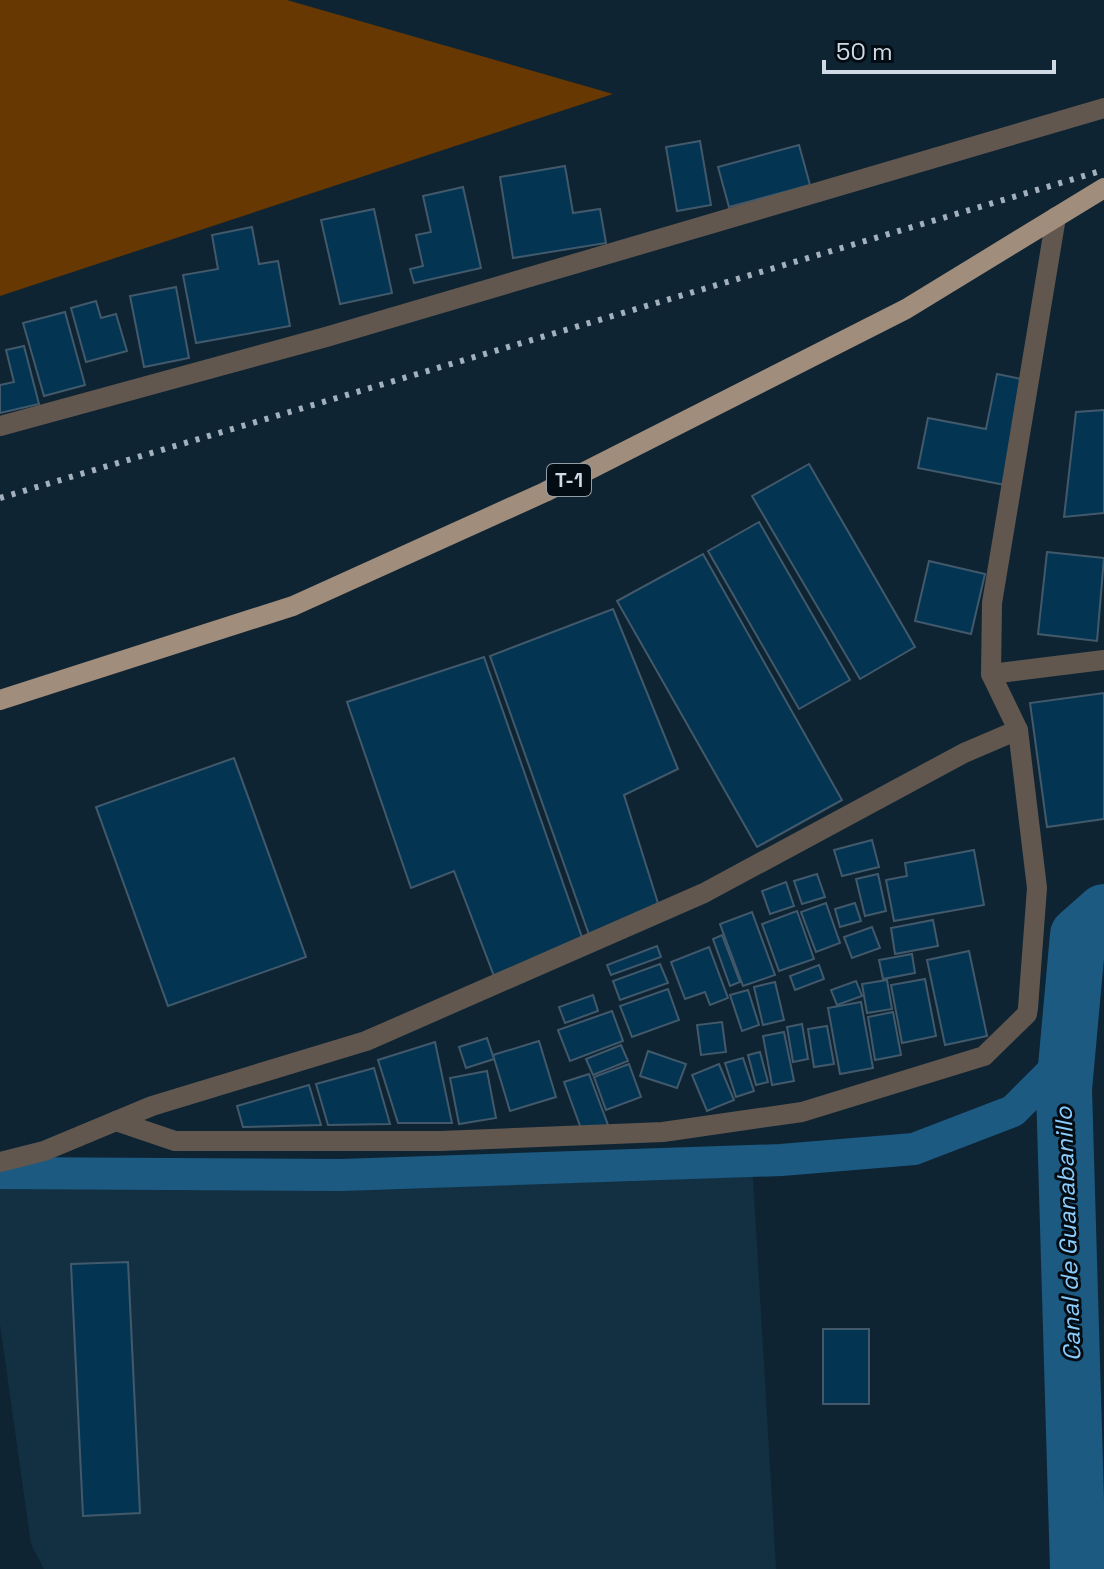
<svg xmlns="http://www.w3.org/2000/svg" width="1104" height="1569" font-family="'Space Grotesk',sans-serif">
  <rect width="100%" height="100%" fill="#0e2433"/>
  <path fill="#133043" d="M 752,1162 L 776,1569 L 44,1569 L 31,1544 L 0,1324 L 0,1186 Z"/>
  <path fill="#673801" d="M 0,0 L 287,0 L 613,94 L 0,296 Z"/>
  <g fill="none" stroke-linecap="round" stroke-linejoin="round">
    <path stroke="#1d5a82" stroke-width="32" d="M 0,1173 L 341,1175 L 781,1160 L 914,1149 L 1013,1111 L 1068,1056"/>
    <path stroke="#1d5a82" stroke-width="56" d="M 1078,1569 L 1064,1089 L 1078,935 L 1104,912"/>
  </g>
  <g fill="#033553" stroke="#42596b" stroke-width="2">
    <path d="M 700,141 L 711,205 L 677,211 L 666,147 Z"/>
    <path d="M 799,145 L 810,185 L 729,207 L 718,167 Z"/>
    <path d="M 565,166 L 573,213 L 600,209 L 606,243 L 513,258 L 500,177 Z"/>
    <path d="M 463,187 L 481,268 L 414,283 L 410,269 L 423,266 L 416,235 L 431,232 L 423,196 Z"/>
    <path d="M 374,209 L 392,293 L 340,304 L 321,220 Z"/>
    <path d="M 252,227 L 259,264 L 278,261 L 290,326 L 196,343 L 183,275 L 218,269 L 212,235 Z"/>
    <path d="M 176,287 L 189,358 L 144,367 L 130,296 Z"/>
    <path d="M 96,301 L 101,318 L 116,314 L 127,351 L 86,362 L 71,308 Z"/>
    <path d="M 65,312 L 85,385 L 44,396 L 23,323 Z"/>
    <path d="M 24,346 L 39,404 L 0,413 L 0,385 L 14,382 L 6,350 Z"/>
    <path d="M 997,374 L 1026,380 L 1005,485 L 918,468 L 928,418 L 986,429 Z"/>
    <path d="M 1104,410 L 1104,513 L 1064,517 L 1076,412 Z"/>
    <path d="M 809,464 L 915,647 L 860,679 L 752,496 Z"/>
    <path d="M 759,522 L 850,680 L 799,709 L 708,551 Z"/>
    <path d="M 1047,552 L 1104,558 L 1097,641 L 1038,634 Z"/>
    <path d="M 703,554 L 842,800 L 757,847 L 617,601 Z"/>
    <path d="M 929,561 L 985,574 L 971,634 L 915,621 Z"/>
    <path d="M 613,609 L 678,769 L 624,795 L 663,919 L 592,943 L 490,656 Z"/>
    <path d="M 484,657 L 585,946 L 497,984 L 454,871 L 411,888 L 347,702 Z"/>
    <path d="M 1104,693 L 1104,819 L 1047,827 L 1030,703 Z"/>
    <path d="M 234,758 L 306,957 L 168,1006 L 96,807 Z"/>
    <path d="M 872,840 L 879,867 L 842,876 L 834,850 Z"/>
    <path d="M 974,850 L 984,905 L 894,921 L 886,880 L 907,876 L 905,863 Z"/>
    <path d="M 817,874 L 825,897 L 802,904 L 794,881 Z"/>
    <path d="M 878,874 L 886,911 L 865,916 L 856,879 Z"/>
    <path d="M 786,882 L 794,906 L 770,914 L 762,891 Z"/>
    <path d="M 826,903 L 840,943 L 816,952 L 801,912 Z"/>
    <path d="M 855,903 L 861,921 L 840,927 L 835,909 Z"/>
    <path d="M 797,911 L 814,959 L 779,971 L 762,924 Z"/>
    <path d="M 752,912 L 775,975 L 743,986 L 720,924 Z"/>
    <path d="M 933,920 L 938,946 L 895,954 L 891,928 Z"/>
    <path d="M 872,927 L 880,948 L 852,958 L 844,937 Z"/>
    <path d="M 722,935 L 740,982 L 730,986 L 713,939 Z"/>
    <path d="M 657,946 L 661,957 L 611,975 L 607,965 Z"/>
    <path d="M 709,947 L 728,998 L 710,1005 L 705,992 L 685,999 L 671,962 Z"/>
    <path d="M 969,951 L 987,1036 L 945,1045 L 927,960 Z"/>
    <path d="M 912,954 L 915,973 L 883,979 L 879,960 Z"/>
    <path d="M 660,964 L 668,983 L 620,1000 L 613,981 Z"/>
    <path d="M 819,965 L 824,979 L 795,990 L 790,976 Z"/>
    <path d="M 925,979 L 936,1036 L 902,1043 L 891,985 Z"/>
    <path d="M 887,980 L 892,1009 L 867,1013 L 862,984 Z"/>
    <path d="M 856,981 L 862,996 L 837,1005 L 831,990 Z"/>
    <path d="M 775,982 L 784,1020 L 763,1025 L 754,987 Z"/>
    <path d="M 668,989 L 679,1020 L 632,1037 L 620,1006 Z"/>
    <path d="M 748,990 L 759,1025 L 742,1031 L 730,995 Z"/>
    <path d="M 593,995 L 598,1011 L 565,1023 L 559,1007 Z"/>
    <path d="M 861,1002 L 873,1068 L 840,1074 L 828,1008 Z"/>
    <path d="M 612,1011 L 623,1041 L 570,1061 L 558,1030 Z"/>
    <path d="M 893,1012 L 901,1055 L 875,1060 L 868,1017 Z"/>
    <path d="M 722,1022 L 726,1052 L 701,1055 L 697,1025 Z"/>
    <path d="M 802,1024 L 808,1059 L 793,1062 L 787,1027 Z"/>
    <path d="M 827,1026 L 834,1064 L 814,1067 L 808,1029 Z"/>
    <path d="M 784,1032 L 794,1081 L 772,1085 L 763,1036 Z"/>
    <path d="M 487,1038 L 494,1059 L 466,1068 L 459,1047 Z"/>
    <path d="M 539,1041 L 556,1097 L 510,1111 L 493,1055 Z"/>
    <path d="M 435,1042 L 452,1123 L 398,1123 L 378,1060 Z"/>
    <path d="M 621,1045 L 628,1061 L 593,1075 L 586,1059 Z"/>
    <path d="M 648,1051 L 686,1064 L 677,1088 L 640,1076 Z"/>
    <path d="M 760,1052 L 768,1082 L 756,1085 L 748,1055 Z"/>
    <path d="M 743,1058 L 754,1091 L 736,1097 L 725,1063 Z"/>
    <path d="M 629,1064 L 641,1097 L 606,1110 L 594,1077 Z"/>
    <path d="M 719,1064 L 734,1100 L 707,1111 L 692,1075 Z"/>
    <path d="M 374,1068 L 390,1124 L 328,1125 L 316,1084 Z"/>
    <path d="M 487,1071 L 496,1118 L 459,1124 L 450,1078 Z"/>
    <path d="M 589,1074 L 608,1125 L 583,1134 L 564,1082 Z"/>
    <path d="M 309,1085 L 321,1125 L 243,1127 L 237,1106 Z"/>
    <path d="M 128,1262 L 140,1513 L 83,1516 L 71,1264 Z"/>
    <rect x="823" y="1329" width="46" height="75"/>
  </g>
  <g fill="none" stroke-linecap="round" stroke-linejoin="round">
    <g stroke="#61574f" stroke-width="20">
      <path d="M 0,426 L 326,337 L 1104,108"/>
      <path d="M 991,674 L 1104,660"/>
      <path d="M 116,1121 L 175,1141 L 440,1141 L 663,1132 L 802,1112 L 984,1056 L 1027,1014 L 1028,1008 L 1037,888 L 1018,730"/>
      <path d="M 0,1162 L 44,1151 L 152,1106 L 366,1041 L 704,893 L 964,753 L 1018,730 L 991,674 L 992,603 L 1056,217"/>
    </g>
    <path stroke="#a18d7c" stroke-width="20" d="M 0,700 L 293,606 L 545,492 L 906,309 L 1104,188"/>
    <path stroke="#a2b1bc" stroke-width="6" stroke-dasharray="4 8" stroke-linecap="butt" d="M 0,498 L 1104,170"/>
  </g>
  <g text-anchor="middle" stroke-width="6" stroke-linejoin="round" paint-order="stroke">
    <rect fill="#040c13" stroke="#929ea7" stroke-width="2" x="547" y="464" width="44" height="32" rx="6"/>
    <g font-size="20" font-weight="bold" fill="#cfdce6">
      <text x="569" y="487">T-1</text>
    </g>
    <g font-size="24" font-style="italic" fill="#8bcdfd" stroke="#040c13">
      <text transform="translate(1068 1234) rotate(-92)" y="8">Canal de Guanabanillo</text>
    </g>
  </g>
  <path d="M824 60v12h230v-12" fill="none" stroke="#cfdce6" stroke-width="4"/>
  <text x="836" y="60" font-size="24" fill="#cfdce6" stroke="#040c13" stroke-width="6" paint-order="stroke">50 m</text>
</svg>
